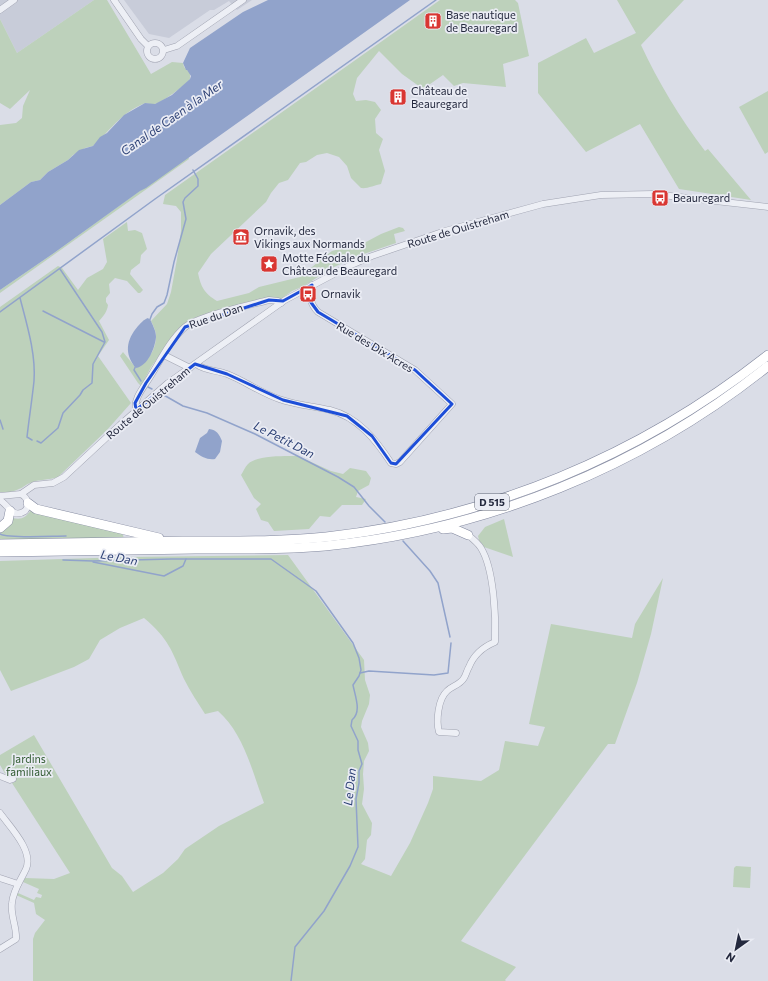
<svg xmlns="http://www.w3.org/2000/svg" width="768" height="981" font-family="Commissioner,sans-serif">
  <rect width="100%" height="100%" fill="#dadde7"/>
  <g fill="#c8ccd9">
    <path d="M 0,0 L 94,0 L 17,53 L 0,19 Z"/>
    <path d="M 124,0 L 252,0 L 237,10 L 229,1 L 214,10 L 210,10 L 169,38 L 149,34 Z"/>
  </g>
  <g fill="#bdd1bb">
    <path d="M 94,0 L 107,0 L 151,74 L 172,62 L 183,63 L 184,67 L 190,73 L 190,79 C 186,85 161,103 155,104 C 150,105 147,102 143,104 C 125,112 119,120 106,133 C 102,138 97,141 93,146 L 85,148 L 73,155 L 68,160 L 48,172 L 40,180 L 31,182 L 0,205 L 0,125 L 16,123 L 22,118 L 23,106 L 30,90 L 10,109 L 0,103 L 0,19 L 17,53 Z"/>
    <path d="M 440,0 L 515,0 L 518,3 L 529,56 L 503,64 L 506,87 L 463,83 L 454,86 L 443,75 L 423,89 L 402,74 L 379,51 L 357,78 L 353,94 L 356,101 L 366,100 L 375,102 L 381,110 L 375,119 L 376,133 L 383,139 L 379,150 L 385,171 L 381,184 C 375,185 367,189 361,188 L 351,178 L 347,166 L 339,157 L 327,153 L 317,155 L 306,162 L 300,163 L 288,180 L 279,183 L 271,193 L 266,202 L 211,254 L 198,273 C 201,287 204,293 217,301 L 249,293 L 259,287 L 300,277 L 324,257 L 332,251 L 366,242 L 381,234 L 399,227 L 403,228 L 405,231 L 394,234 L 396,243 L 355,257 L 330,269 L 304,286 L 292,291 L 281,299 L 270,298 L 243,303 L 194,318 L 178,329 L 151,367 L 141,386 L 138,383 L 120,356 L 123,352 L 136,368 C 148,362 156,350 156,336 C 156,331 153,325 151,321 L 167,304 L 171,292 L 177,259 L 181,231 L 181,212 L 176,206 L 163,204 L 165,195 Z"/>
    <path d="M 617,0 L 684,0 L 641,45 C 658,82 680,118 705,151 L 708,149 L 751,200 L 679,189 L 640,124 L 586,152 L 538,93 L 538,63 L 586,38 L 594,53 L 636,33 Z"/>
    <path d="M 768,91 L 768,152 L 765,154 L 739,107 Z"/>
    <path d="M 188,156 L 189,159 L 0,293 L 0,290 L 54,253 Z"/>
    <path d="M 127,222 L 128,231 L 135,230 L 142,233 L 147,249 L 141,255 L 140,263 L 131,270 L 130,274 L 143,290 L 140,293 L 138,293 L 127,281 L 115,278 L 109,284 L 110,293 L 106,298 L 106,302 L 108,305 C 107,312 104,315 99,321 L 109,340 L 98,356 L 131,403 L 107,430 L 58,477 C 49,480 39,479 30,483 C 26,484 23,488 19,489 C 13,492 6,493 0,492 L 0,307 L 58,266 L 62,268 L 78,290 L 87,278 L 103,269 L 107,262 L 103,239 Z"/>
    <path d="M 298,456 L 331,471 L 343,474 L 350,468 L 366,471 L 371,478 L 369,485 L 358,491 L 356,497 L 366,499 L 362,505 L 342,505 L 330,517 L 320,516 L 309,529 L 274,531 L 268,522 L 261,520 L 256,509 L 261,504 L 254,498 L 241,475 C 243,472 245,467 248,464 C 258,455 284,456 298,456 Z"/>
    <path d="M 31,510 L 122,533 L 124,538 L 0,540 L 0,533 L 9,526 L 12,518 C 22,520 25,518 31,510 Z"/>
    <path d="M 504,519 L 513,557 L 484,547 L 480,544 L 478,536 L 485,527 Z"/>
    <path d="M 288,555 L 364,660 L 365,680 L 370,695 L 369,704 L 362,721 L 361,727 L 368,743 L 369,751 L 364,761 L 363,774 L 364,789 L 362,804 L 372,823 L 371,835 L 367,840 L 365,859 L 361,864 L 391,876 L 410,843 L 428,803 L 433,789 L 433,776 L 481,781 L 499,770 L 505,741 L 538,746 L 545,727 L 529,724 L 551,624 L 632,638 L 635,624 L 663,578 L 651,634 L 637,683 L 615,744 L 608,744 L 461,941 L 516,967 L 505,980 L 506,981 L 33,981 L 33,939 L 35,933 L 45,920 L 36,914 L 34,903 L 16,895 L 18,893 L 34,900 L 36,897 L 41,898 L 42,895 L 37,893 L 39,889 L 23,882 L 25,878 L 54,879 L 70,873 L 12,783 L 15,782 L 12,777 L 7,777 L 0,765 L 0,755 L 34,735 L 112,868 L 122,876 L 133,892 L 163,873 L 178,859 L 185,849 L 219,826 L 264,803 C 252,771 244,734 218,711 L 205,714 C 198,703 190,691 184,679 C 172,651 169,639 144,618 L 120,628 L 100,640 L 89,659 L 74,667 L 11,691 L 0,670 L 0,561 L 126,557 Z"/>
    <path d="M 736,866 L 751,867 L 750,888 L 733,887 L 734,868 Z"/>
  </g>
  <g fill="#91a3cb">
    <path d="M 268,0 L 410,0 L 146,188 L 140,191 L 54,253 L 0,290 L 0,205 L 31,182 L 40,180 L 48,172 L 68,160 L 79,150 L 93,146 L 100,137 L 107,133 L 124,115 L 145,103 L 155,104 L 172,95 L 190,79 L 191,76 L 187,70 L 186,70 L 183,63 L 190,48 L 243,12 Z"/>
    <path d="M 148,318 L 151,321 C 153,326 156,331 156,337 C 155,348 148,366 136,368 C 124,354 126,340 138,326 C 141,323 143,320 148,318 Z"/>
    <path d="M 209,429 C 217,430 219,434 222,441 L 220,452 L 215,459 C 207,460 202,457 195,452 L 200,438 L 207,433 Z"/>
  </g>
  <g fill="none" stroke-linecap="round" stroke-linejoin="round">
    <g stroke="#91a3cb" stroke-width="1.5">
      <path d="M 20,298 C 27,325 36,354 34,381 C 32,400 29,419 27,437 L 32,440"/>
      <path d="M 43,311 L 104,342"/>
      <path d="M 0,312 L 155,199 L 436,0"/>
      <path d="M 149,322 L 152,314 L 157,307 L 164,303 L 167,295 L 174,262 L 186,219 L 183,202 L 185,198 L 198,186 L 198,179 L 193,170"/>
      <path d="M 136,365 L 134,370 L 141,381"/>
      <path d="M 148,387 L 152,389"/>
      <path d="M 162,394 L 183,406 L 207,413 L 255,434 L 338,477 L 354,487 L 369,506 L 385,522"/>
      <path d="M 0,420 L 3,429"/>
      <path d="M 37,441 L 41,443 L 58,428 L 63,413 L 80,395 L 83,390 L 92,383 L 93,364 L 105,342 L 102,332 L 60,269"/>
      <path d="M 0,534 C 9,539 53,536 66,536"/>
      <path d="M 403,541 L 430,571 L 438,583 L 450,637"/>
      <path d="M 63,560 L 93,561 L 171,559 L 271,559 L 316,591 L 353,643 L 359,658 L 361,670 L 359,676 L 353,685 C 355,696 362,712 352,720 L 351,726 L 358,741 L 358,750 L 362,764 L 359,771 L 359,783 L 356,799 L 358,847 L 350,866 L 324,911 L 295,947 L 291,981"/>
      <path d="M 93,562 L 164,576 L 183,566 L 186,559"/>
      <path d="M 360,673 L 369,671 L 434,675 L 448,673 L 451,643"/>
    </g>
    <g stroke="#a0a3b1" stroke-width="7">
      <g id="minor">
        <path d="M 114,0 L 141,39 L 148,46"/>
        <path d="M 0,10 L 14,0"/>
        <circle cx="155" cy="51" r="8"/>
        <path d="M 164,50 L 177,46 L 243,0"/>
        <path d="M 164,355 L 190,368"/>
        <path d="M 196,364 C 205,371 216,370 227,374 C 245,381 261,393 279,399 C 296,405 313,406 330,410 C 358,417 376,440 391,463 L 396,464 L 400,462 L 452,404 L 415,370 L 318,312 C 310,304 309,296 312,285"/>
        <path d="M 136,410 C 133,399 144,387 150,377 C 160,361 170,340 185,327 C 198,316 250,305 269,300 L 278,301 L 281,303"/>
        <path d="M 21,494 L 34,485 L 53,483 L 64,477 L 120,425 L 168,383 L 285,300 L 349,266 L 372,256 L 445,231 L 543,204 L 601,195 L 653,194 L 768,207"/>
        <path d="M 0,496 L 21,494 C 28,498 30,505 25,511 C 13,519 9,506 0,500"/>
        <path d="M 456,733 L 439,732 C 436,721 438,699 447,691 C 452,686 460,685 464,678 C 466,675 467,670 469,667 C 474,654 483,647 495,642 C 496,617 494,569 481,548 C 478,543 473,539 468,535"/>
        <path d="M 0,776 L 10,780 L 13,779"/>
        <path d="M 0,813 C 10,827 34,851 26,869 C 21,880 13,890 12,903 C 10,915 17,927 16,939 L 0,949"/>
        <path d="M 0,878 L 18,884"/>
      </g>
    </g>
    <g stroke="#81879e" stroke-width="10">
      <g id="highway">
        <path d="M 28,503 L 36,509 L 159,538"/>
        <path d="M 0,528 L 8,521 L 10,511"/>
        <path d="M 443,529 L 452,528 L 468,535"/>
        <path d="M 0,544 C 61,543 122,542 183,541 C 231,541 278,542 326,537 C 488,519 640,456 768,355"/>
        <path d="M 0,552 C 65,551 130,550 195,549 C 239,549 282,550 325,546 C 486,530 642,467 768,366"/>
      </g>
    </g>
    <use href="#minor" stroke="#edeff5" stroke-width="6"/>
    <use href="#highway" stroke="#fff" stroke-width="9"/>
  </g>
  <path fill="none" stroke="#1d4ed8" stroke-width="3" stroke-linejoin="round" d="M 312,285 L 310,301 L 318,312 L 415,370 L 452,404 L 396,464 L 391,463 L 372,436 L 347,416 L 283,400 L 227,374 L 195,364 L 136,410 L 135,403 L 146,383 L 185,327 L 269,300 L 283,301 Z"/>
  <defs>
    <g id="building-square" transform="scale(0.9)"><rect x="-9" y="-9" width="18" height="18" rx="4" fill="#d93632" stroke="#eaecf4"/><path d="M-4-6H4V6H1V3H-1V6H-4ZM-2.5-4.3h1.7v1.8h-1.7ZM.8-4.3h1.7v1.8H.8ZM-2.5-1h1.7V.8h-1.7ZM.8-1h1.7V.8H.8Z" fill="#fff"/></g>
    <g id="bus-square" transform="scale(0.9)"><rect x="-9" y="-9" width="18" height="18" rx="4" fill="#d93632" stroke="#eaecf4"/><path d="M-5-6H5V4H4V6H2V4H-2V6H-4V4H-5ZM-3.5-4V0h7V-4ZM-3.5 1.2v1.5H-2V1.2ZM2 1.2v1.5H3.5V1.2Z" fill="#fff"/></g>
    <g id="museum-square" transform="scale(0.9)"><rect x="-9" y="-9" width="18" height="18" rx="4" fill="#d93632" stroke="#eaecf4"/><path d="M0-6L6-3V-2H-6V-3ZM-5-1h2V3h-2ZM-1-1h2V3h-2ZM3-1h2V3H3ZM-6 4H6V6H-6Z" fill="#fff"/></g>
    <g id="sight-square" transform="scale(0.9)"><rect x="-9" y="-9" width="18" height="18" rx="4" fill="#d93632" stroke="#eaecf4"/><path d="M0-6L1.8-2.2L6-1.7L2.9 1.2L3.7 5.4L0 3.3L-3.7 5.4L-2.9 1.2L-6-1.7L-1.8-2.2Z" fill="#fff"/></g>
  </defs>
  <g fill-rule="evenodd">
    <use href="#building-square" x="433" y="21"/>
    <use href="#building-square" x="398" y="97"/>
    <use href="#bus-square" x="660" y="198"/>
    <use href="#museum-square" x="241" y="237"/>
    <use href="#sight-square" x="269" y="264"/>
    <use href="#bus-square" x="308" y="294"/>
  </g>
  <g text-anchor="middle" stroke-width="3.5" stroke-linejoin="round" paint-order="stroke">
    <rect fill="#eaecf4" stroke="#5f6475" stroke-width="1" x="475" y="494" width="34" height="16" rx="3"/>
    <g font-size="10" font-weight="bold" fill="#24293e">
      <text x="492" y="506">D 515</text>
    </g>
    <g font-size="11" fill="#24293e" stroke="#eaecf4" text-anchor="start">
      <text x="446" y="19">Base nautique<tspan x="446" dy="13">de Beauregard</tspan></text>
      <text x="411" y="95">Château de<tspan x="411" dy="13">Beauregard</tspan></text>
      <text x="673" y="202">Beauregard</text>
      <text x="254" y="235">Ornavik, des<tspan x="254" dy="13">Vikings aux Normands</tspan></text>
      <text x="282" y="262">Motte Féodale du<tspan x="282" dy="13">Château de Beauregard</tspan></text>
      <text x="321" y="298">Ornavik</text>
    </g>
    <g font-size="11" fill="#24293e" stroke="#eaecf4">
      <text transform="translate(458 229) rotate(-17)" y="4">Route de Ouistreham</text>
      <text transform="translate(216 316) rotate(-19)" y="4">Rue du Dan</text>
      <text transform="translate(375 347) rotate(31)" y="4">Rue des Dix Acres</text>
      <text transform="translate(148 403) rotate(-40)" y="4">Route de Ouistreham</text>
    </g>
    <g font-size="11" fill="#305a30" stroke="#eaecf4">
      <text x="29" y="763">Jardins<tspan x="29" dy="13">familiaux</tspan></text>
    </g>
    <g font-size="12" font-style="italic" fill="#2b3f74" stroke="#eaecf4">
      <text transform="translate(172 118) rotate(-35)" y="4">Canal de Caen à la Mer</text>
      <text transform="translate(284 440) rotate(27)" y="4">Le Petit Dan</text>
      <text transform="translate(119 558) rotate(11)" y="4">Le Dan</text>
      <text transform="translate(350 787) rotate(-84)" y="4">Le Dan</text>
    </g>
  </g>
  <g transform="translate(736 949) rotate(213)" stroke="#eaecf4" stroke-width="3" paint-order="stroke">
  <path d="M0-3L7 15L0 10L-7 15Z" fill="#24293e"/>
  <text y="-6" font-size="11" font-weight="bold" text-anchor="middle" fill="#24293e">N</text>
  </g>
</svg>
